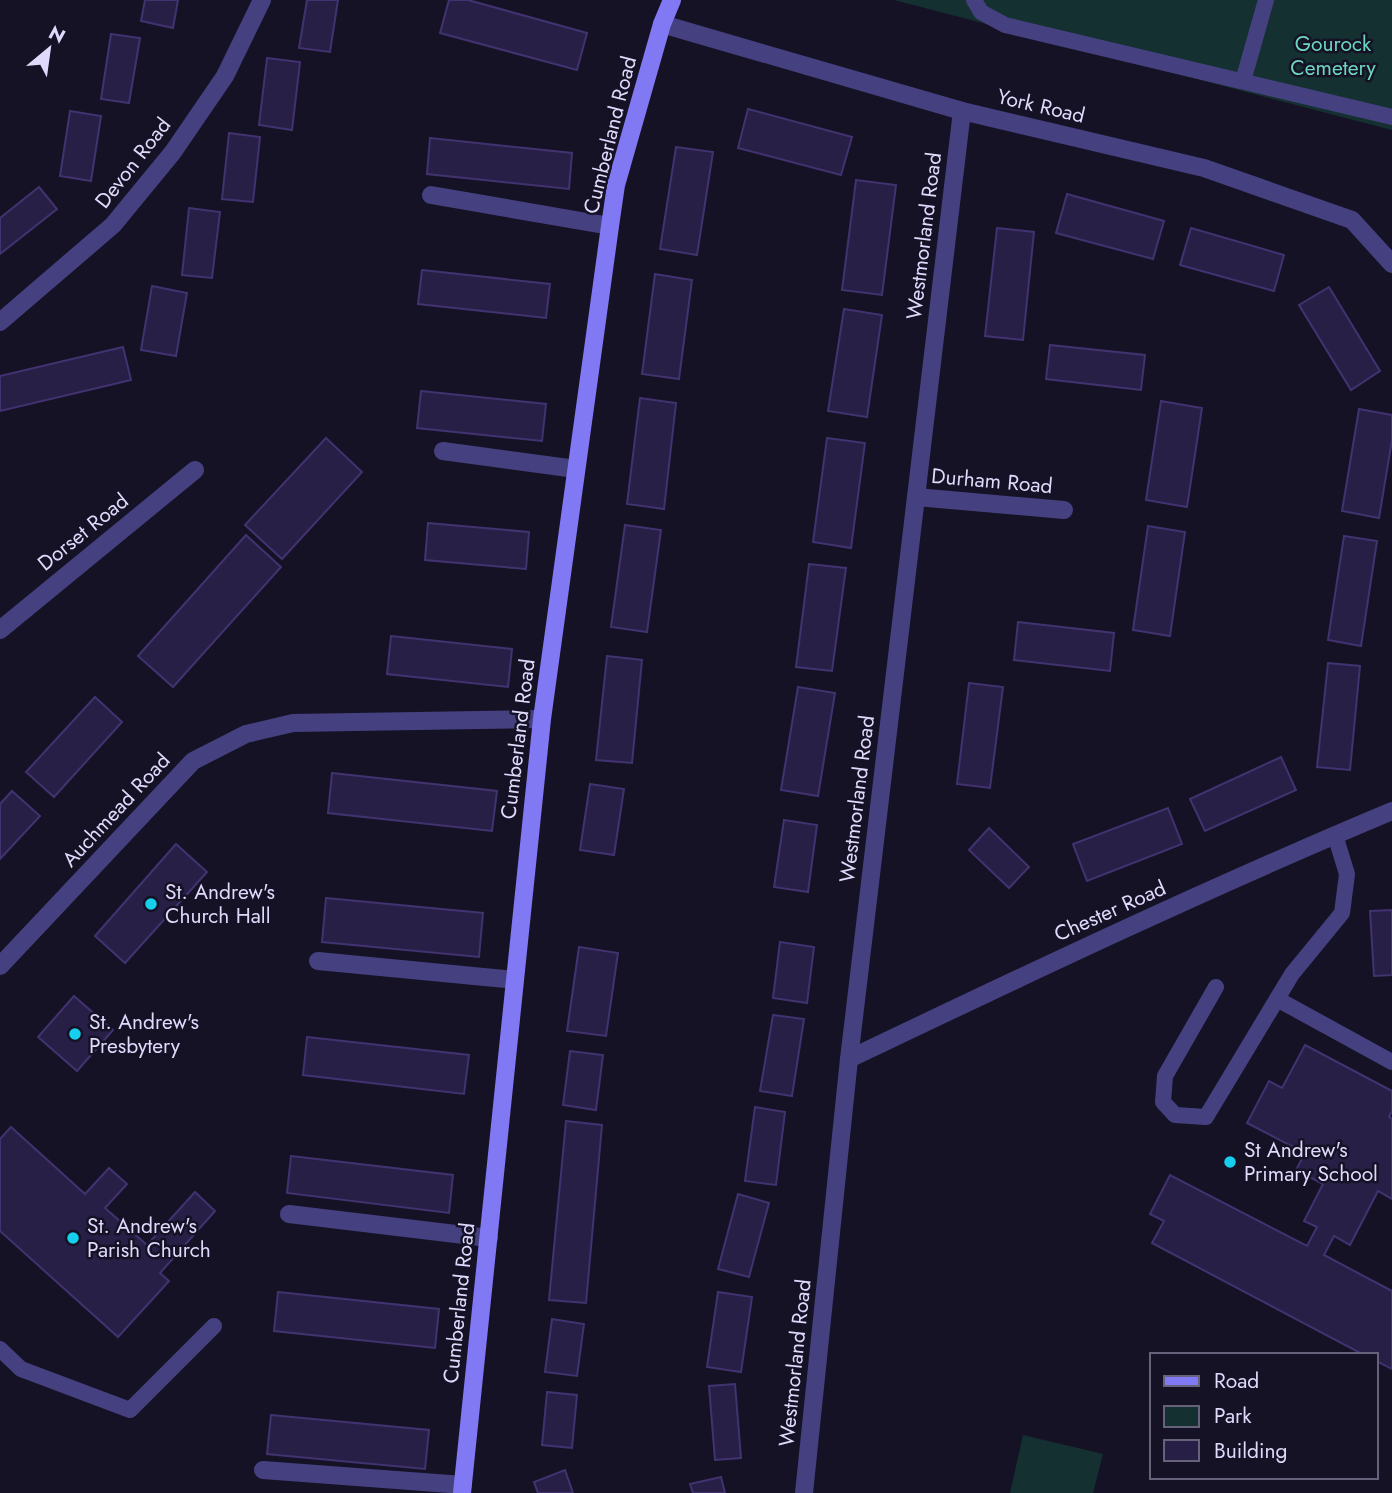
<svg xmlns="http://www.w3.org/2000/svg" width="1392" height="1493" font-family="Jost,sans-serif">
  <rect width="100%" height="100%" fill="#161226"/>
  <g fill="#153030">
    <path d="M 894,0 L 1392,0 L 1392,130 Z"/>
    <path d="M 1023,1435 L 1103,1454 L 1093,1493 L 1010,1493 Z"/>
  </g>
  <g fill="#281f46" stroke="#413370" stroke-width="2">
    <path d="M 145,0 L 178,0 L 173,28 L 141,21 Z"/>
    <path d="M 307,0 L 338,0 L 330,52 L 299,48 Z"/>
    <path d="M 449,0 L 468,0 L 587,33 L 577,70 L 440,33 Z"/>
    <path d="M 111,34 L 140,38 L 129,103 L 101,99 Z"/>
    <path d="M 267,58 L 300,62 L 292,130 L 259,125 Z"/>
    <path d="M 748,109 L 852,137 L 841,175 L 738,148 Z"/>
    <path d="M 70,111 L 101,116 L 91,181 L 60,176 Z"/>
    <path d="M 229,133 L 260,137 L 253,202 L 222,199 Z"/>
    <path d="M 430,138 L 572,153 L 569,189 L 427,174 Z"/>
    <path d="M 676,147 L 713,152 L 697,255 L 660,249 Z"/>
    <path d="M 856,180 L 896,185 L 882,295 L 842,290 Z"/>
    <path d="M 39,187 L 57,209 L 0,254 L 0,218 Z"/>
    <path d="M 1067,194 L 1164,221 L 1153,259 L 1056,233 Z"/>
    <path d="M 189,208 L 220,212 L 212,278 L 182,275 Z"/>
    <path d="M 997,228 L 1034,232 L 1023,340 L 985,336 Z"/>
    <path d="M 1191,228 L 1284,255 L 1274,291 L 1180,265 Z"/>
    <path d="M 422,270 L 550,284 L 546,318 L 418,304 Z"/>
    <path d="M 655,274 L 692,280 L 679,379 L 642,374 Z"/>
    <path d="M 152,286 L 187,293 L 176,356 L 141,350 Z"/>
    <path d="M 1329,287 L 1380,371 L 1351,390 L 1299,305 Z"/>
    <path d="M 844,309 L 882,315 L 867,417 L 828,411 Z"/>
    <path d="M 1050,345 L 1145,355 L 1141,390 L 1046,379 Z"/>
    <path d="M 123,347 L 131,380 L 0,411 L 0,376 Z"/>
    <path d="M 421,391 L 546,404 L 542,441 L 417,428 Z"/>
    <path d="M 640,398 L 676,403 L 664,509 L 627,504 Z"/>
    <path d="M 1161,401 L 1202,408 L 1187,507 L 1146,500 Z"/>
    <path d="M 1359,409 L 1392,415 L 1392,440 L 1379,518 L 1342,511 Z"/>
    <path d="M 326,438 L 362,472 L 282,559 L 245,525 Z"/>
    <path d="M 827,438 L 865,443 L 851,548 L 813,542 Z"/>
    <path d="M 428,523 L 529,532 L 526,569 L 425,560 Z"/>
    <path d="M 625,525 L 661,530 L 647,632 L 611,627 Z"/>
    <path d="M 1148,526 L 1185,532 L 1170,636 L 1133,630 Z"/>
    <path d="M 246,535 L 281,567 L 173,687 L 138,656 Z"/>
    <path d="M 1344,536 L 1377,541 L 1361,646 L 1328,640 Z"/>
    <path d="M 809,564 L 846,568 L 832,671 L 796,667 Z"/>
    <path d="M 1018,622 L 1114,633 L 1110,671 L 1014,660 Z"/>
    <path d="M 391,636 L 512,649 L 508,687 L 387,674 Z"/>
    <path d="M 607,656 L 642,660 L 632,763 L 596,760 Z"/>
    <path d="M 1328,663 L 1360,666 L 1350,770 L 1317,767 Z"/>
    <path d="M 969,683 L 1003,687 L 990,788 L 957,784 Z"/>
    <path d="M 798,687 L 835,693 L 818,796 L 781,790 Z"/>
    <path d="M 95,697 L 122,722 L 54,797 L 26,772 Z"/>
    <path d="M 1281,757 L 1296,790 L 1205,831 L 1190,799 Z"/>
    <path d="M 332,773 L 497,791 L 492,831 L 328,813 Z"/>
    <path d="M 590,784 L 624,789 L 614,855 L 580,850 Z"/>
    <path d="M 12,791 L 40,816 L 0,859 L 0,804 Z"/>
    <path d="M 1168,808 L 1182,844 L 1087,881 L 1073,844 Z"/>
    <path d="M 784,820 L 817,825 L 808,892 L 774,887 Z"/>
    <path d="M 989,828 L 1029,867 L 1009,888 L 969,850 Z"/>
    <path d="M 176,844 L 207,872 L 125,963 L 95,936 Z"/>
    <path d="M 326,898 L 483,913 L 479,957 L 322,942 Z"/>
    <path d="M 1392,910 L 1392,975 L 1374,976 L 1370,911 Z"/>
    <path d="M 780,942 L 814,947 L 807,1003 L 773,998 Z"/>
    <path d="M 579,947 L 618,953 L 606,1036 L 567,1031 Z"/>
    <path d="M 74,996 L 113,1030 L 77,1071 L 38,1037 Z"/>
    <path d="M 773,1015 L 804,1019 L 792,1096 L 760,1091 Z"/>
    <path d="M 307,1037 L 469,1055 L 464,1094 L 303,1075 Z"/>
    <path d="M 1305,1045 L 1392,1091 L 1392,1111 L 1389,1117 L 1392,1119 L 1392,1199 L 1378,1191 L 1350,1245 L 1334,1236 L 1324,1255 L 1392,1291 L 1392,1369 L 1376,1361 L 1376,1355 L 1364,1355 L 1152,1243 L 1164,1221 L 1150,1214 L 1170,1175 L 1307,1246 L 1317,1227 L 1304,1221 L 1323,1184 L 1296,1170 L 1305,1153 L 1247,1123 L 1269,1081 L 1282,1088 Z"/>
    <path d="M 570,1051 L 603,1055 L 596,1110 L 563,1105 Z"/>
    <path d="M 755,1107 L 785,1112 L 776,1185 L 745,1181 Z"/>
    <path d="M 566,1121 L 602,1125 L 586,1303 L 549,1300 Z"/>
    <path d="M 11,1127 L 85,1194 L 109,1168 L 127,1184 L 105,1208 L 147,1245 L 195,1192 L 215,1211 L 160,1273 L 169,1281 L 118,1337 L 0,1231 L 0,1139 Z"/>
    <path d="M 291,1156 L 453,1175 L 449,1213 L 287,1193 Z"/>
    <path d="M 738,1194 L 769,1203 L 749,1277 L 718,1269 Z"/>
    <path d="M 278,1292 L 439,1309 L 435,1348 L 274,1331 Z"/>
    <path d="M 718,1292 L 752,1297 L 741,1372 L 707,1367 Z"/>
    <path d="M 552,1319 L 584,1324 L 577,1376 L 545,1372 Z"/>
    <path d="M 735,1384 L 741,1458 L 715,1460 L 709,1386 Z"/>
    <path d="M 547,1392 L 577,1395 L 572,1448 L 542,1445 Z"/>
    <path d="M 271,1415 L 429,1430 L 425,1469 L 267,1454 Z"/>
    <path d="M 565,1470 L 573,1493 L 538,1493 L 534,1482 Z"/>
    <path d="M 721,1477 L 725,1493 L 693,1493 L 690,1484 Z"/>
  </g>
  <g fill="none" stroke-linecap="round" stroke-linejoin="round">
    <g stroke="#454181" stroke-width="16">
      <path d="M 974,0 L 981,12 L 1005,25 L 1392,117"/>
      <path d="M 1243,81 L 1266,0"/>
      <path d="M 1216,987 L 1165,1076 L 1163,1102 L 1175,1115 L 1206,1117 L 1292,974 L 1342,913 L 1347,874 L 1335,835"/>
      <path d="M 1277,999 L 1392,1062"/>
      <path d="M 0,1349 L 21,1369 L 130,1410 L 214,1326"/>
    </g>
    <g stroke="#454181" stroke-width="18">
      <path d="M 662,24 L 962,111 L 1204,168 L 1352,220 L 1392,264"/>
      <path d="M 431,195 L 610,226"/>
      <path d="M 0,322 L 113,225 L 173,152 L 225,76 L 262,0"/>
      <path d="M 443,451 L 576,469"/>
      <path d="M 916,497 L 1064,510"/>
      <path d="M 0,630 L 195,470"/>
      <path d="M 318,961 L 515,980"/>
      <path d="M 0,966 L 193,761 L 246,734 L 293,723 L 542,719"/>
      <path d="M 849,1059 C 1029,973 1208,888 1392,811"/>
      <path d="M 289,1214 L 489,1238"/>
      <path d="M 263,1470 L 463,1485"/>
      <path d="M 804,1493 L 849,1059 L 962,111"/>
    </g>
    <path stroke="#8179f4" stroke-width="18" d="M 462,1493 L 542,719 L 610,226 L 616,185 L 662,24 L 672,0"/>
  </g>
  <g fill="#16cfec" stroke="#161226" stroke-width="2.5">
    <circle cx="151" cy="904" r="7"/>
    <circle cx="75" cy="1034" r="7"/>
    <circle cx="1230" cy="1162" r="7"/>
    <circle cx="73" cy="1238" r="7"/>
  </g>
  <g text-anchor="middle" stroke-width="5" stroke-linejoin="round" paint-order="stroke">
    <g font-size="21" fill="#6bd7c0" stroke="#161226">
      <text x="1333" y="51">Gourock<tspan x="1333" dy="24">Cemetery</tspan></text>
    </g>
    <g font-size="21" fill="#dfdafc" stroke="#161226">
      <text transform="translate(1041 106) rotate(13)" y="7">York Road</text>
      <text transform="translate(610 135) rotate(-76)" y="7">Cumberland Road</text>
      <text transform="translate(133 163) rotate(-52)" y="7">Devon Road</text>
      <text transform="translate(924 236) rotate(-83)" y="7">Westmorland Road</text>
      <text transform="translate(992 481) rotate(5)" y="7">Durham Road</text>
      <text transform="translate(83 532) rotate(-39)" y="7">Dorset Road</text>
      <text transform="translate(518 739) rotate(-83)" y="7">Cumberland Road</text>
      <text transform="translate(857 799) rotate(-83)" y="7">Westmorland Road</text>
      <text transform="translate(116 810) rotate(-47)" y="7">Auchmead Road</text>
      <text transform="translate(1110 911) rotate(-24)" y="7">Chester Road</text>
      <text transform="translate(459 1303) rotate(-84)" y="7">Cumberland Road</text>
      <text transform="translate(795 1363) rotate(-84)" y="7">Westmorland Road</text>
    </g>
    <g font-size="21" fill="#dfdafc" stroke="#161226" text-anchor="start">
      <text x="165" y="899">St. Andrew's<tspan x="165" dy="24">Church Hall</tspan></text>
      <text x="89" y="1029">St. Andrew's<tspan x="89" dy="24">Presbytery</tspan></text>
      <text x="1244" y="1157">St Andrew's<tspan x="1244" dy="24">Primary School</tspan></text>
      <text x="87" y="1233">St. Andrew's<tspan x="87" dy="24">Parish Church</tspan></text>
    </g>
  </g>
  <rect x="1150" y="1353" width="228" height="126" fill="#161226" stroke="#66627c" stroke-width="2"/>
  <rect x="1164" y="1376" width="35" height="10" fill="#8179f4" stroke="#66627c" stroke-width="2"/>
  <text x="1214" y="1388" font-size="21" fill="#dfdafc">Road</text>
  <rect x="1164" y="1406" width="35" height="21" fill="#153030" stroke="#66627c" stroke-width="2"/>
  <text x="1214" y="1423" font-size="21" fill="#dfdafc">Park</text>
  <rect x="1164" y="1440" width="35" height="21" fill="#281f46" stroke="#66627c" stroke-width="2"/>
  <text x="1214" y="1458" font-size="21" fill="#dfdafc">Building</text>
  <g transform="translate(49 49) rotate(29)" stroke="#161226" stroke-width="5" paint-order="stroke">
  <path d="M0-5L12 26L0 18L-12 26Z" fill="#dfdafc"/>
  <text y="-10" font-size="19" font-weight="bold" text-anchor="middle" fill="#dfdafc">N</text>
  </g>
</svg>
